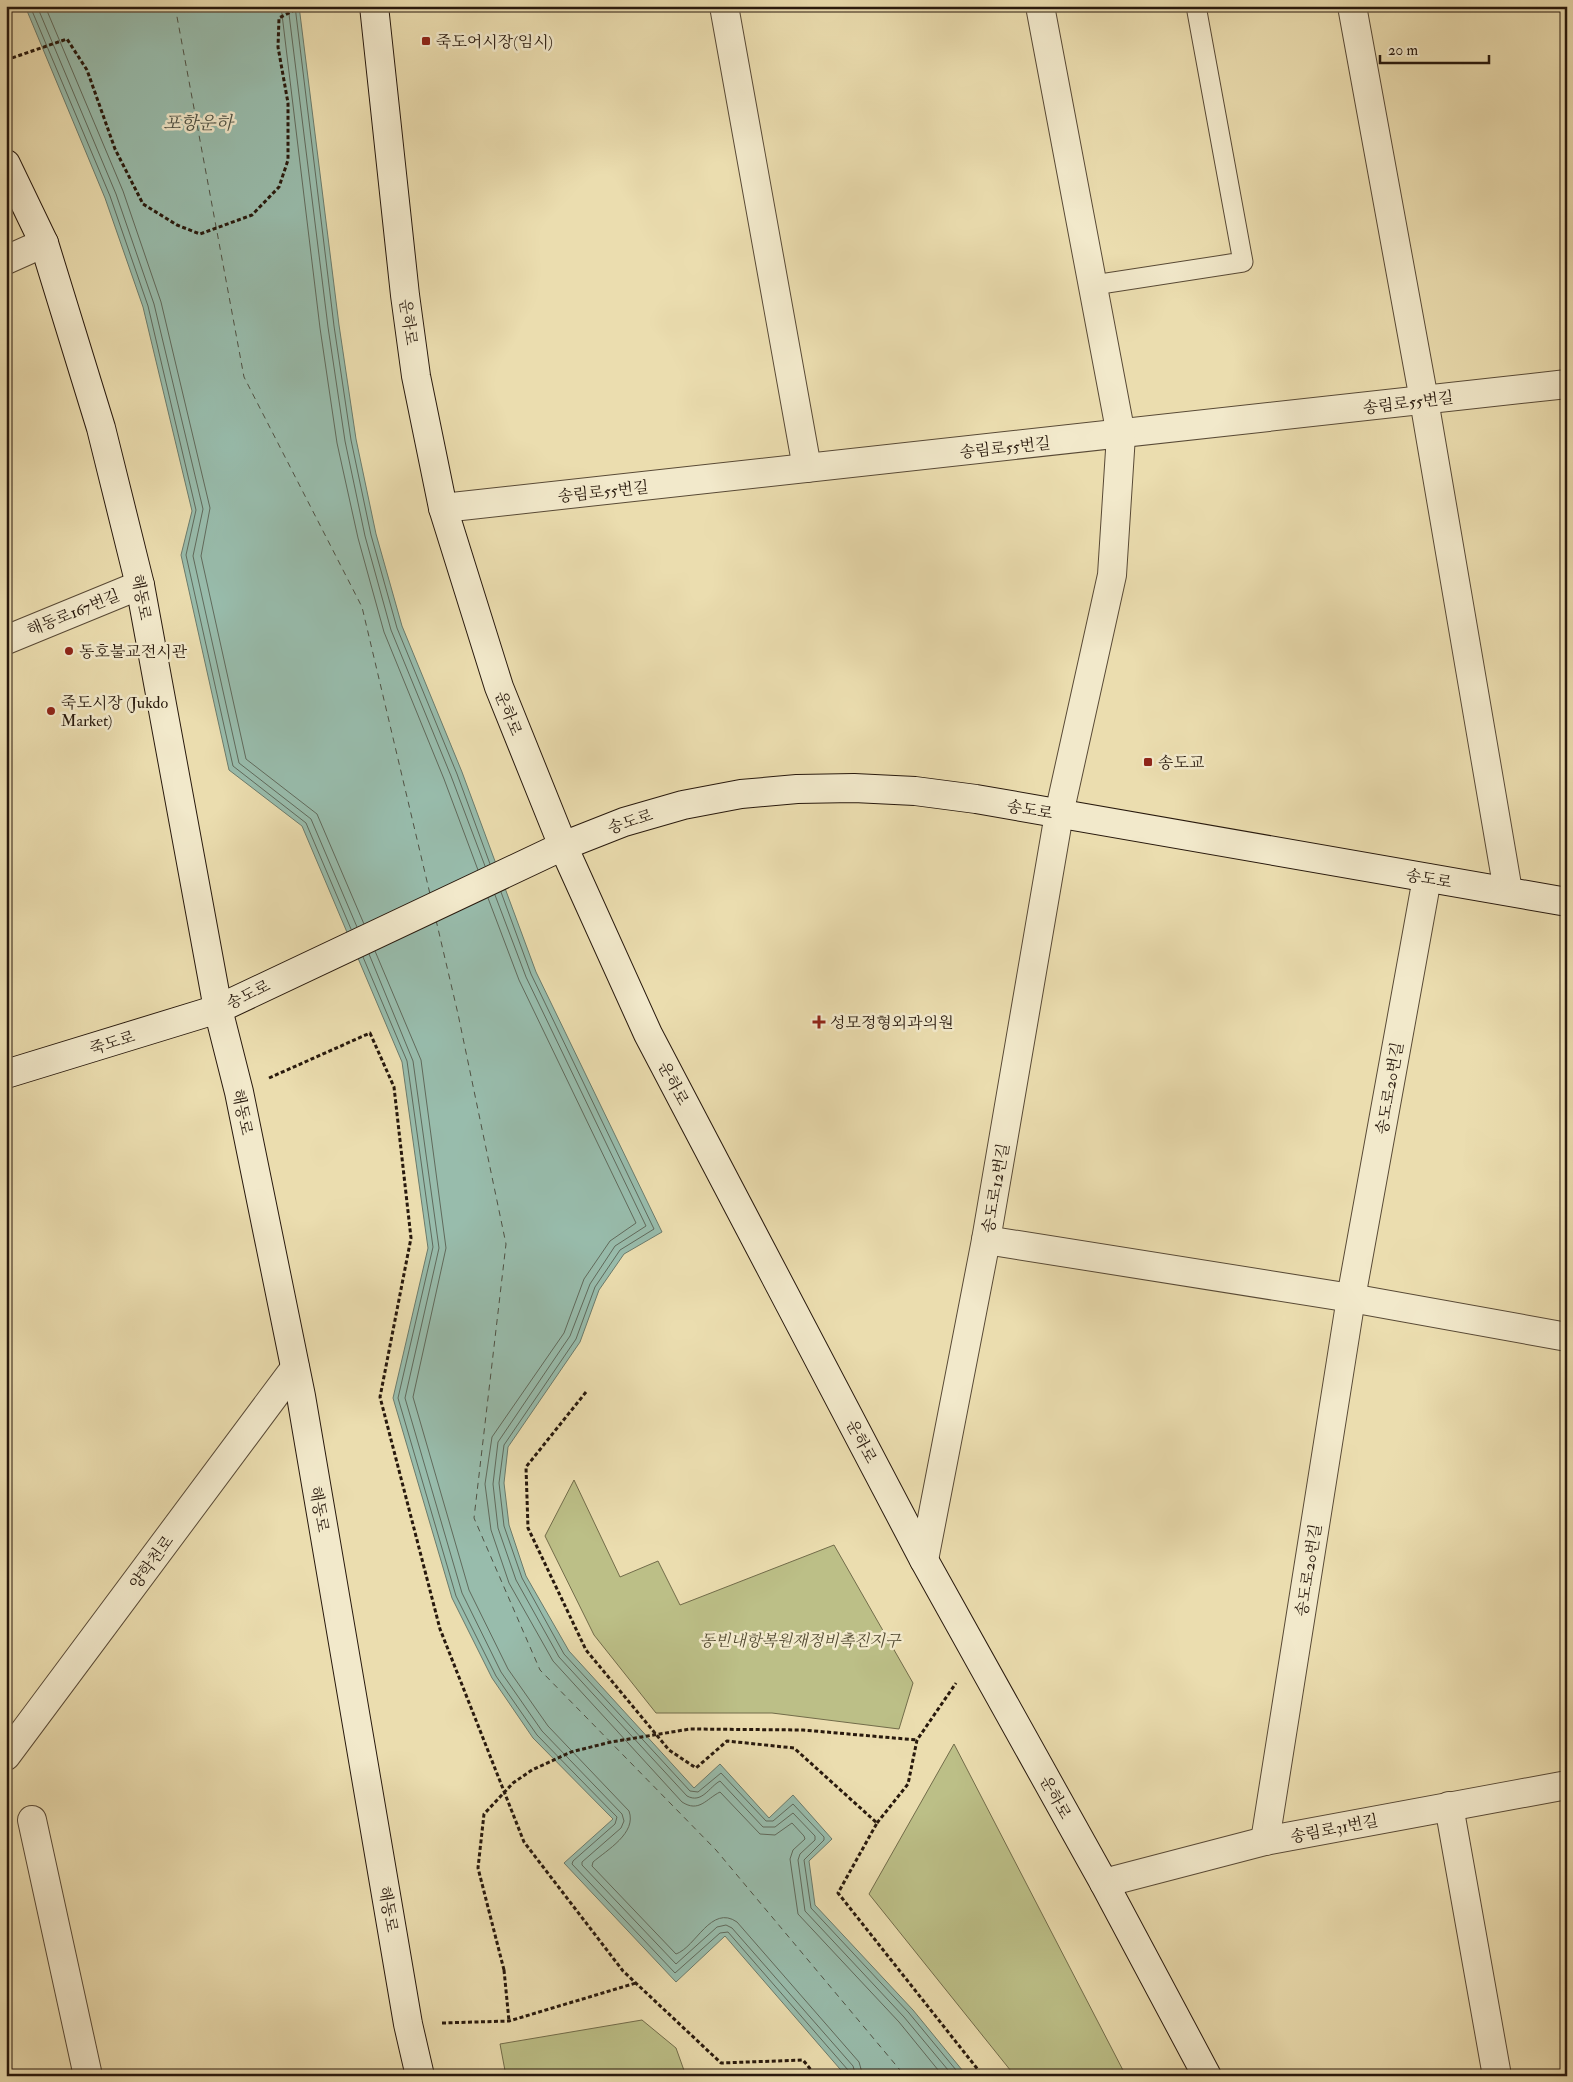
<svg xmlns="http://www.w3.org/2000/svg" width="1573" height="2082" font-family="'IM FELL Double Pica','Noto Serif KR',serif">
  <rect width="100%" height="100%" fill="#ebddaf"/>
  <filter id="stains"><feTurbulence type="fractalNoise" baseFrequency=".004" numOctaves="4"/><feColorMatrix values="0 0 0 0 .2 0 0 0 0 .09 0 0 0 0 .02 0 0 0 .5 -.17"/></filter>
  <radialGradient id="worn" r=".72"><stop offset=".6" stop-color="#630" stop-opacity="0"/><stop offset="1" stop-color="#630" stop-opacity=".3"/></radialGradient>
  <g fill="#bcbf87" stroke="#726c4a">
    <path d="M 574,1480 L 620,1577 L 658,1561 L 680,1605 L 834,1545 L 913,1683 L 899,1729 L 772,1713 L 656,1713 L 594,1635 L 545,1536 Z"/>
    <path d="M 954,1744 L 1126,2076 L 1015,2076 L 869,1894 Z"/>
    <path d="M 642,2020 L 676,2048 L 686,2076 L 506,2076 L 500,2044 Z"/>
  </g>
  <path fill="#98bcac" stroke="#6b7b6c" d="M 25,6 L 299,6 L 339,325 L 356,439 L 376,534 L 402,626 L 462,772 L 536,972 L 662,1232 L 624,1254 L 599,1290 L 580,1342 L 508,1447 L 504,1483 L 509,1525 L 526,1576 L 569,1651 L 694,1788 L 720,1764 L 769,1818 L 793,1795 L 832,1839 L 809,1861 L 815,1905 L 913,2010 L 967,2076 L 846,2076 L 725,1936 L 676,1982 L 564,1863 L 613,1819 L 533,1738 L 492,1678 L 452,1598 L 393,1398 L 428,1248 L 402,1062 L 302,826 L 229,770 L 181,555 L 192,511 L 143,307 L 105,198 Z"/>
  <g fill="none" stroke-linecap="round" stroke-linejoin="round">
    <g stroke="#606a5c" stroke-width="1">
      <path d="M 30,6 L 110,196 L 148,306 L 196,510 L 186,555 L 233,766 L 306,823 L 351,929"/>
      <path d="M 37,6 L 116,194 L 154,304 L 203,509 L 193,556 L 239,763 L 311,819 L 357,927"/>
      <path d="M 45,6 L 123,191 L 161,302 L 210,508 L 201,556 L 246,759 L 317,814 L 364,924"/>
      <path d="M 281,6 L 320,328 L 337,443 L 358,538 L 384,632 L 444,779 L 478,870"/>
      <path d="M 288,6 L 328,327 L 345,441 L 365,536 L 391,630 L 451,776 L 485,866"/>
      <path d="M 295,6 L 334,326 L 351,440 L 371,535 L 397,628 L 457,774 L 490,864"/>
      <path d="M 501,892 L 531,974 L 654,1229 L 620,1250 L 595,1287 L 576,1339 L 504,1445 L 499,1483 L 504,1526 L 522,1578 L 564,1654 L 690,1791 L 698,1792 L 721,1773 L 766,1821 L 773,1821 L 793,1804 L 824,1837 L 824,1840 L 804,1860 L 811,1908 L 909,2013 L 961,2076"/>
      <path d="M 495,895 L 526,977 L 646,1226 L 615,1246 L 590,1284 L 570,1336 L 498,1442 L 493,1484 L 498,1528 L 516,1580 L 559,1657 L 687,1796 C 702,1804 709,1787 720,1781 L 763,1827 L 775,1827 L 793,1813 L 815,1836 L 815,1840 L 800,1854 L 798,1860 L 805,1911 L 904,2017 L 953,2076"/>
      <path d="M 488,898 L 519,980 L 636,1223 L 610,1241 L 584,1279 L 564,1333 L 492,1437 L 485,1484 L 491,1530 L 509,1583 L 553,1661 L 682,1802 C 699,1813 706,1799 720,1792 L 760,1834 L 775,1835 L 792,1823 L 804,1836 L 805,1839 L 793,1850 L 790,1859 L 798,1914 L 899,2022 L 943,2076"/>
      <path d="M 375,951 L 421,1060 L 446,1248 L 413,1397 L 469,1590 L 508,1669 L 548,1726 L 629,1811 C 637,1833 607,1850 593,1862 L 592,1866 L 676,1954 C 696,1947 711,1904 737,1922 L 859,2062 L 863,2076"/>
      <path d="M 369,954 L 413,1061 L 439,1248 L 405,1398 L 462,1593 L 501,1672 L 542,1731 L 622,1814 L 624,1821 L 621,1828 L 582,1862 L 582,1865 L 676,1964 L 717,1927 L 726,1925 L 732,1928 L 853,2066 L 856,2076"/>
      <path d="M 363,957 L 407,1061 L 433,1247 L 398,1398 L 456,1596 L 496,1676 L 537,1735 L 617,1817 L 615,1824 L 573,1861 L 572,1864 L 675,1973 L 720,1933 L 728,1932 L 848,2070 L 849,2076"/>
    </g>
    <g stroke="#4f5245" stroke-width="1" stroke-dasharray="6 5" stroke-linecap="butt">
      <path d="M 175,6 L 244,377 L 362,607 L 430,894"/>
      <path d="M 436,920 L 458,1014 L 506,1244 L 474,1518 L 540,1670 L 716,1850 L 905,2076"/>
    </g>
    <g stroke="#594a36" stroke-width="21">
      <path id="lane" d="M 1094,285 L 1243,262 L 1196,6"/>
    </g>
    <g stroke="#594a36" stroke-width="30">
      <g id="street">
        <path d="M 724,6 L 807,468"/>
        <path d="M 1352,6 L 1424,400 L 1508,891"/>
        <path d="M 6,260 L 44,243"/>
        <path d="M 443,508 L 1567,384"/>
        <path d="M 6,640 L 140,585"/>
        <path d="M 986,1240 L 1351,1298 L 1567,1337"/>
        <path d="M 924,1560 L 986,1240 L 1059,814 L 1112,575 L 1121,435 L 1040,6"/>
        <path d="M 6,1756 L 295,1368"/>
        <path d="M 1449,1806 L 1497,2076"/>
        <path d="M 32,1820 L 88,2076"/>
        <path d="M 1265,1841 L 1351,1298 L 1427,878"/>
        <path d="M 1104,1883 L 1265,1841 L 1567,1785"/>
      </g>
    </g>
    <g stroke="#28190d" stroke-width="30">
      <g id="secondary">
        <path d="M 374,6 L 405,295 L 416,376 L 443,508 L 499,687 L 563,846 L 648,1034 L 924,1560 L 1104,1883 L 1207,2076"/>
        <path d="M 6,164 L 44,243 L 101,428 L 140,585 L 218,1009 L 239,1092 L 301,1396 L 408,2024 L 420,2076"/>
        <path d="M 6,1074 L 218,1009 L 563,846 L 624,822 L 683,805 L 741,794 L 797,789 L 854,788 L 915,791 L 976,799 L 1567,902"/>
      </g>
    </g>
    <g stroke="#28190d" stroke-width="3" stroke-dasharray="4 2.5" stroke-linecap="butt">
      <path d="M 6,60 L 67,39 L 87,70 L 115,149 L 143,204 L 177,225 L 200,234 L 252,215 L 279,187 L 288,160 L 288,103 L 278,47 L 279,18 L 302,6"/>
      <path d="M 269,1078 L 370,1033 L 394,1087 L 411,1238 L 380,1397 L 440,1629 L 524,1842 L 623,1971 L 721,2063 L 803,2060 L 816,2076"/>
      <path d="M 586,1392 L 526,1467 L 528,1528 L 586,1650 L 669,1750 L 696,1768 L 727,1741 L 794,1748 L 877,1823 L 838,1893 L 983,2076"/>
      <path d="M 877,1823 L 908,1784 L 917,1740 L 956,1683"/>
      <path d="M 504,1970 L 509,2021"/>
      <path d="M 442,2023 L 509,2021 L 636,1983"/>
    </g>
    <use href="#lane" stroke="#f2e9cb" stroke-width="19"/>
    <use href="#street" stroke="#f2e9cb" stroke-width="28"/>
    <use href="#secondary" stroke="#f2e9cb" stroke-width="28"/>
    <path stroke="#28190d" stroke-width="3" stroke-dasharray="4 2.5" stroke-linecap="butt" d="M 504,1970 L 478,1868 L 484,1814 L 513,1783 L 532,1770 L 571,1752 L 611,1742 L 690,1729 L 803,1730 L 917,1740"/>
  </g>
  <g fill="#8f2418" stroke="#f2e9cb" stroke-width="2">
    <rect x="421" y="36" width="10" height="10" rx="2.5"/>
    <circle cx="69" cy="651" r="5"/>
    <circle cx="51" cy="711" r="5"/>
    <rect x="1143" y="757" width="10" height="10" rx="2.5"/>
    <path d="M816.5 1014.5h5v5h5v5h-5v5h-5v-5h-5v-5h5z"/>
  </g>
  <g text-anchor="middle" stroke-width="5" stroke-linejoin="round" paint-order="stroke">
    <g font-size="16" fill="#28190d" stroke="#f2e9cb" text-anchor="start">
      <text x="436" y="47">죽도어시장(임시)</text>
      <text x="79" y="657">동호불교전시관</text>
      <text x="61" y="708">죽도시장 (Jukdo<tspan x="61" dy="18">Market)</tspan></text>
      <text x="1158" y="768">송도교</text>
      <text x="830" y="1028">성모정형외과의원</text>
    </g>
    <g font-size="16" fill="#28190d" stroke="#f2e9cb">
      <text transform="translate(409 322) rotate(82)" y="6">운하로</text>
      <text transform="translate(1408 402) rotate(-7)" y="6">송림로55번길</text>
      <text transform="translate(1005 447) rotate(-6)" y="6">송림로55번길</text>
      <text transform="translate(603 491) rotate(-6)" y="6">송림로55번길</text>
      <text transform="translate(142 597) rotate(79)" y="6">해동로</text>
      <text transform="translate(73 612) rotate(-22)" y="6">해동로167번길</text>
      <text transform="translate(509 713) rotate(68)" y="6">운하로</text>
      <text transform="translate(1030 809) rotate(10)" y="6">송도로</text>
      <text transform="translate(630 821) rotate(-18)" y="6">송도로</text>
      <text transform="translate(1429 878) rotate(10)" y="6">송도로</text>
      <text transform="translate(248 994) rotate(-26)" y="6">송도로</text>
      <text transform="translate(112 1042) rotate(-17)" y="6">죽도로</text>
      <text transform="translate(674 1083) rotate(62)" y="6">운하로</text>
      <text transform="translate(1389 1088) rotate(-80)" y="6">송도로20번길</text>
      <text transform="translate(243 1112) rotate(78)" y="6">해동로</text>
      <text transform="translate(995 1188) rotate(-80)" y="6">송도로12번길</text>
      <text transform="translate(862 1441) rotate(62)" y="6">운하로</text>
      <text transform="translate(320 1509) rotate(80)" y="6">해동로</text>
      <text transform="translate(151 1562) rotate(-54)" y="6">양학천로</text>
      <text transform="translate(1308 1570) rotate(-81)" y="6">송도로20번길</text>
      <text transform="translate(1056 1797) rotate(61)" y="6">운하로</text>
      <text transform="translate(1334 1828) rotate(-11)" y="6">송림로31번길</text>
      <text transform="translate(389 1909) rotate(80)" y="6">해동로</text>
    </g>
    <g font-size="16" font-style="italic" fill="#544b32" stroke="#f2e9cb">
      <text x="800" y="1646">동빈내항복원재정비촉진지구</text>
    </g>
    <g font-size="18" font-style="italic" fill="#4f5245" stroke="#f2e9cb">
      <text x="198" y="129">포항운하</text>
    </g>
  </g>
  <rect width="1573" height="2082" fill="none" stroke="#ebddaf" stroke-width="25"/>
  <rect x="8" y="8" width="1558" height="2067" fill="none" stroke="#28190d" stroke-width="2.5"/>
  <rect x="12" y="12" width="1548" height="2057" fill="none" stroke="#28190d"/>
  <path d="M1380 55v8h109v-8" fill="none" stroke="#28190d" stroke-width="2.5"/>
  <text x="1388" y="55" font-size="15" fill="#28190d" stroke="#f2e9cb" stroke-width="4" paint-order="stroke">20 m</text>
  <rect width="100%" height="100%" filter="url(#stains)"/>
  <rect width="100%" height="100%" fill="url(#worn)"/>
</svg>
